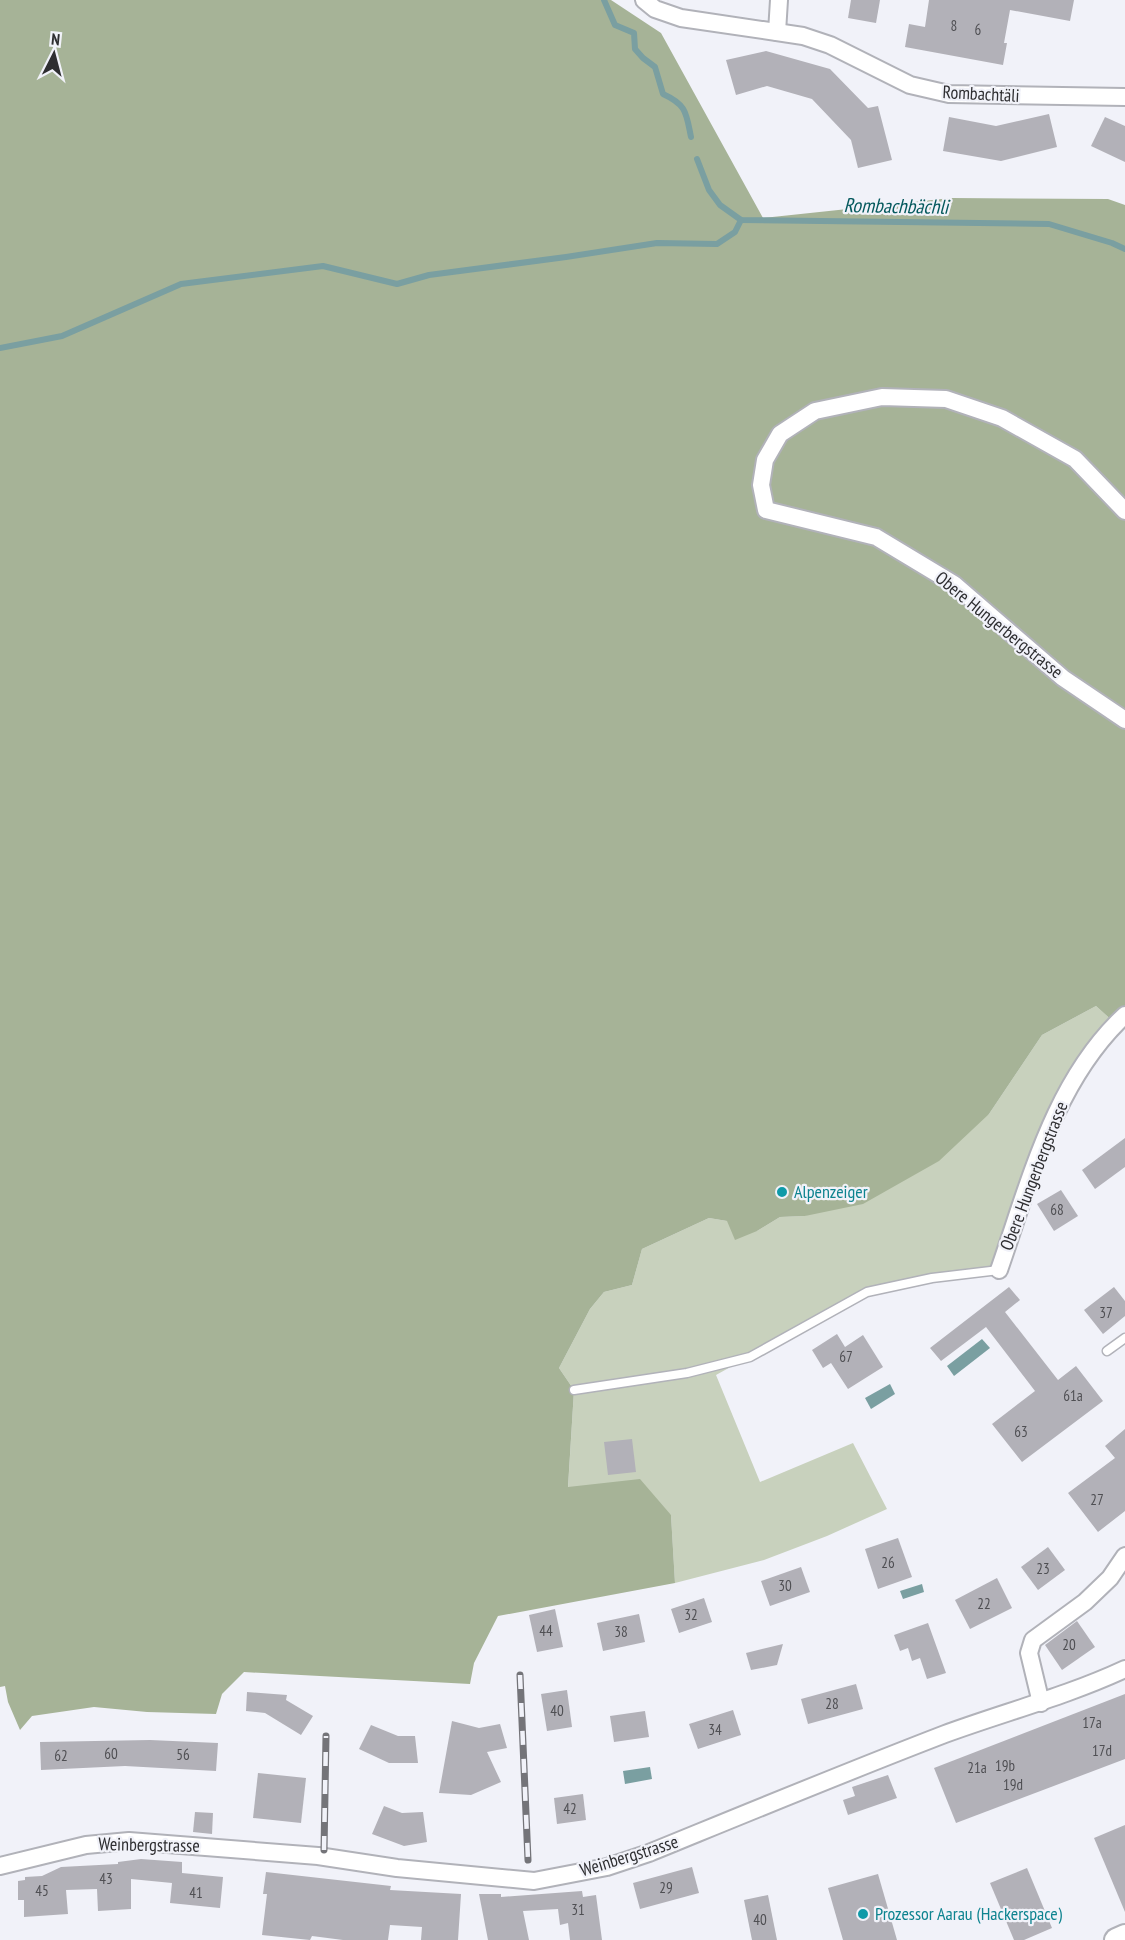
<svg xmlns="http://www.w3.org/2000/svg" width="1125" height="1940" font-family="'PT Sans Narrow',sans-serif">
  <rect width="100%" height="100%" fill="#f1f2f9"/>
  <path fill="#c8d1bd" d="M 1096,1006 L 1116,1024 L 1071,1083 L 999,1270 L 867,1292 L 716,1375 L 760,1482 L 853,1443 L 887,1509 L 827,1536 L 764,1560 L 675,1583 L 671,1515 L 568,1488 L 574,1390 L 559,1368 L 590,1309 L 604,1292 L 632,1285 L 642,1249 L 709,1218 L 727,1221 L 757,1231 L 780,1217 L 805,1216 L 989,1114 L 1042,1035 Z"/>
  <path fill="#a6b397" d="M 0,0 L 611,0 L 661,33 L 763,218 L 951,198 L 1108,199 L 1125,205 L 1125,1020 L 1116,1024 L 1096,1006 L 1042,1035 L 989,1114 L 939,1161 L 863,1204 L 805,1216 L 780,1217 L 757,1231 L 735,1240 L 727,1221 L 709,1218 L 642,1249 L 632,1285 L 604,1292 L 590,1309 L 559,1368 L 574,1390 L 568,1487 L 640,1479 L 671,1515 L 675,1583 L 498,1616 L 474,1663 L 470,1684 L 244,1672 L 222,1694 L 216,1714 L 147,1712 L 94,1707 L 32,1716 L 20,1730 L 8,1702 L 5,1686 L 0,1687 Z"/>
  <g fill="#7a9fa1">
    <path d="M 982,1339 L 990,1348 L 954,1376 L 947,1366 Z"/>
    <path d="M 890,1384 L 895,1394 L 871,1409 L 865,1398 Z"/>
    <path d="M 922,1584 L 924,1592 L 903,1599 L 900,1591 Z"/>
    <path d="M 650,1767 L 652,1779 L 625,1784 L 623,1771 Z"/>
  </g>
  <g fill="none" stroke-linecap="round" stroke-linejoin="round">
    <g stroke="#7a9fa1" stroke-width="6">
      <path d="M 604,0 L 615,25 L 634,33 L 635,49 L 643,58 L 655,67 L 663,94 C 687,105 686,113 691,137"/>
      <path d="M 697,159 L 709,190 L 720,205 L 741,220 L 1049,224 L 1112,243 L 1125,249"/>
      <path d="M 0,348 L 62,336 L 181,284 L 323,266 L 397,284 L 429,275 L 566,257 L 657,243 L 717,244 L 735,232 L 741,220"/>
    </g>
  </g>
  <g fill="#b2b1b8">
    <path d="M 851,0 L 880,0 L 876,23 L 848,18 Z"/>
    <path d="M 929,0 L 1074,0 L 1070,21 L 1010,10 L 1004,43 L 1007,43 L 1003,65 L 905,47 L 909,24 L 925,27 Z"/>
    <path d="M 766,51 L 830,69 L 868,108 L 878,106 L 892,160 L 858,168 L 851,140 L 812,99 L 767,86 L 736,95 L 726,60 Z"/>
    <path d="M 1049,114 L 1057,147 L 1001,161 L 943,151 L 949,117 L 996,126 Z"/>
    <path d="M 1105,117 L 1125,126 L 1125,162 L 1091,146 Z"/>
    <path d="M 1125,1138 L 1125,1167 L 1095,1189 L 1082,1170 Z"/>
    <path d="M 1061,1190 L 1078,1216 L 1054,1231 L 1037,1204 Z"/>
    <path d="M 1009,1287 L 1020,1300 L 1005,1312 L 1058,1380 L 1076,1366 L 1103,1401 L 1022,1462 L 992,1424 L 1035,1391 L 986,1327 L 941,1361 L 930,1348 Z"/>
    <path d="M 1114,1287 L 1125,1301 L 1125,1316 L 1103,1334 L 1084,1310 Z"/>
    <path d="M 837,1334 L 845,1347 L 863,1335 L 883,1367 L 848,1389 L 831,1363 L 823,1368 L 812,1350 Z"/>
    <path d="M 1125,1429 L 1125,1511 L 1098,1532 L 1068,1493 L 1115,1458 L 1105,1446 Z"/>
    <path d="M 632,1439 L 636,1472 L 608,1475 L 604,1442 Z"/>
    <path d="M 898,1538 L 912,1577 L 878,1589 L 865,1549 Z"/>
    <path d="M 1048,1547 L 1065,1570 L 1038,1590 L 1021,1567 Z"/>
    <path d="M 801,1567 L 810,1592 L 770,1606 L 761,1581 Z"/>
    <path d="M 997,1578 L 1012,1608 L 970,1629 L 955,1600 Z"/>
    <path d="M 704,1598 L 712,1622 L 679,1633 L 671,1609 Z"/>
    <path d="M 555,1609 L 563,1647 L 537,1652 L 529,1615 Z"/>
    <path d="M 639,1614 L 645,1642 L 603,1651 L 597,1623 Z"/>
    <path d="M 1077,1621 L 1095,1647 L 1062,1670 L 1045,1645 Z"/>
    <path d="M 928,1623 L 946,1673 L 927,1679 L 920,1658 L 912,1661 L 908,1648 L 900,1651 L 894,1635 Z"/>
    <path d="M 783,1644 L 777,1665 L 751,1670 L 746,1653 Z"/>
    <path d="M 856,1684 L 863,1709 L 808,1724 L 801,1699 Z"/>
    <path d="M 567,1690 L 572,1727 L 547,1731 L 541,1694 Z"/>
    <path d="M 247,1692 L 287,1695 L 286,1700 L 313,1716 L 301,1735 L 265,1713 L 246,1711 Z"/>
    <path d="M 1125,1694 L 1125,1759 L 956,1823 L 934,1768 Z"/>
    <path d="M 733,1710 L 741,1735 L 698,1749 L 689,1724 Z"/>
    <path d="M 645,1711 L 649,1737 L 614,1742 L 610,1716 Z"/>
    <path d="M 452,1721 L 479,1728 L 500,1724 L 507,1748 L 487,1752 L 501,1782 L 471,1795 L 439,1793 Z"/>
    <path d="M 371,1725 L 398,1736 L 415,1736 L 418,1763 L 389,1763 L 359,1749 Z"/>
    <path d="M 150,1740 L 218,1743 L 216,1771 L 125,1766 L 41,1770 L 40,1742 Z"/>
    <path d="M 258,1773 L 306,1778 L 301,1823 L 253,1818 Z"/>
    <path d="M 888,1775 L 897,1798 L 848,1815 L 843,1800 L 855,1796 L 852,1787 Z"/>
    <path d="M 583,1794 L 586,1820 L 557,1824 L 554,1798 Z"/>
    <path d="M 384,1806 L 402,1813 L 423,1812 L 427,1842 L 404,1846 L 372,1834 Z"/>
    <path d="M 195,1812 L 213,1813 L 212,1834 L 193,1832 Z"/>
    <path d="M 1125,1825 L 1125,1912 L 1094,1838 Z"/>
    <path d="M 141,1859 L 182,1862 L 182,1873 L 223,1877 L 220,1908 L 170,1903 L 172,1883 L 131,1879 L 131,1909 L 98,1911 L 97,1889 L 66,1890 L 68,1914 L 24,1917 L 24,1900 L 18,1900 L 18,1881 L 25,1880 L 25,1877 L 42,1876 L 61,1867 L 118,1864 L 118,1862 Z"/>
    <path d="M 692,1867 L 699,1893 L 640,1909 L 633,1883 Z"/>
    <path d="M 1027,1868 L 1052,1928 L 1024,1940 L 1014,1940 L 990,1883 Z"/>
    <path d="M 266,1872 L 391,1886 L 390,1890 L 461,1894 L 458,1940 L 421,1940 L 422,1927 L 390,1925 L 388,1940 L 343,1940 L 312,1936 L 310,1940 L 262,1935 L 267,1894 L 263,1894 Z"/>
    <path d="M 878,1874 L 897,1940 L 843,1940 L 828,1888 Z"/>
    <path d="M 582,1891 L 583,1897 L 596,1895 L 602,1940 L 570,1940 L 568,1923 L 560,1925 L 558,1909 L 523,1911 L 529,1940 L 488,1940 L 479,1894 L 501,1894 L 501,1897 Z"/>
    <path d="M 768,1895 L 777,1940 L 752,1940 L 744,1900 Z"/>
  </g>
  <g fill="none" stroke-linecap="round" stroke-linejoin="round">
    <g stroke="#b1b2b9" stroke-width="11">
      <g id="lane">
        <path d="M 1107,1351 L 1125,1338"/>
        <path d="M 574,1390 L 687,1373 L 750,1357 L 867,1292 L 932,1278 L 999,1270"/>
      </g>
    </g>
    <g stroke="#b1b2b9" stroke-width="20">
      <g id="street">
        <path d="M 644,0 L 655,9 L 681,18 L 803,36 L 830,45 L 910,85 L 949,94 L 1125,97"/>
        <path d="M 777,32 L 779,0"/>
        <path d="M 1125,511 L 1075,459 L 1002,418 L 946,399 L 882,397 L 815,411 L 780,434 L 765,460 L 761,485 L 766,510 L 876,537 L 954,584 L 1063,678 L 1125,720"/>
        <path d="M 999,1270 C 1030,1181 1054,1081 1125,1015"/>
        <path d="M 1041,1703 L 1029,1653 L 1033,1640 L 1085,1602 L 1110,1578 L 1125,1556"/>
        <path d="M 0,1866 L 86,1845 L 129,1841 L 318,1856 L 397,1868 L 534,1881 L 607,1867 L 649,1853 C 747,1813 846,1772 945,1734 C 1005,1712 1067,1696 1125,1669"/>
      </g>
    </g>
    <g stroke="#b1b2b9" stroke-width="26">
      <path id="secondary" d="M 1116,1940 L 1125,1936"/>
    </g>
    <use href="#lane" stroke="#fff" stroke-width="8"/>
    <use href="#street" stroke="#fff" stroke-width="16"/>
    <use href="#secondary" stroke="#fff" stroke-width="22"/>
    <g stroke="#747479" stroke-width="7">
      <g id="rail">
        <path d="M 520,1675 L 528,1860"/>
        <path d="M 324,1850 L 326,1736"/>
      </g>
    </g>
    <use href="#rail" stroke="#f1f2f9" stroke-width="4.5" stroke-dasharray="14" stroke-linecap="butt"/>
  </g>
  <g fill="#0f9aa8" stroke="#f1f2f9" stroke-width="2">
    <circle cx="782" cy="1192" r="6"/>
    <circle cx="863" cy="1914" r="6"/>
  </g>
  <g text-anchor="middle" stroke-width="4.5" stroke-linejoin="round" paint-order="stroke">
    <g font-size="15" fill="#4f4f53">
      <text x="954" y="31">8</text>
      <text x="978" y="35">6</text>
      <text x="1057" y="1215">68</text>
      <text x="1106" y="1318">37</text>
      <text x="846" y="1362">67</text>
      <text x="1073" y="1401">61a</text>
      <text x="1021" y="1437">63</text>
      <text x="1097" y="1505">27</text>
      <text x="888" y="1568">26</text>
      <text x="1043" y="1574">23</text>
      <text x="785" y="1591">30</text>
      <text x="984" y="1609">22</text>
      <text x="691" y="1620">32</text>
      <text x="546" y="1636">44</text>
      <text x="621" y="1637">38</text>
      <text x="1069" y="1650">20</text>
      <text x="832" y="1709">28</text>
      <text x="557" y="1716">40</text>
      <text x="1092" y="1728">17a</text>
      <text x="715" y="1735">34</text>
      <text x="1102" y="1756">17d</text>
      <text x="111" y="1759">60</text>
      <text x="183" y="1760">56</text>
      <text x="61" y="1761">62</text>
      <text x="1005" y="1771">19b</text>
      <text x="977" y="1773">21a</text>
      <text x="1013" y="1790">19d</text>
      <text x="570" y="1814">42</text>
      <text x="106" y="1884">43</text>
      <text x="666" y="1893">29</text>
      <text x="42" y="1896">45</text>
      <text x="196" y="1898">41</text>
      <text x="578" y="1915">31</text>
      <text x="760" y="1925">40</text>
    </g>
    <g font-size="18" fill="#2e2e31" stroke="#f1f2f9">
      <text transform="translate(981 94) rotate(3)" y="6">Rombachtäli</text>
      <text transform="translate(999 625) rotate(39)" y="6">Obere Hungerbergstrasse</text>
      <text transform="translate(1034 1176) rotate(-69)" y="6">Obere Hungerbergstrasse</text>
      <text transform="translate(149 1845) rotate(1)" y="6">Weinbergstrasse</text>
      <text transform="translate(629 1856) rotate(-17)" y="6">Weinbergstrasse</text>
    </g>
    <g font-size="18" fill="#0d838f" stroke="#f1f2f9" text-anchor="start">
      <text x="794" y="1198">Alpenzeiger</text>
      <text x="875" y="1920">Prozessor Aarau (Hackerspace)</text>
    </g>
    <g font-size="20" font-style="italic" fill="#05595d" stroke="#f1f2f9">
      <text transform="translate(896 206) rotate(1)" y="7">Rombachbächli</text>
    </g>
  </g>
  <g transform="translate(54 54) rotate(6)" stroke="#f1f2f9" stroke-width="4.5" paint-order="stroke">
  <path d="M0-4.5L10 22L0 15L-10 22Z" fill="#2e2e31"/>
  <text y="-9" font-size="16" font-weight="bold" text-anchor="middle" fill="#2e2e31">N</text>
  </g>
</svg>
